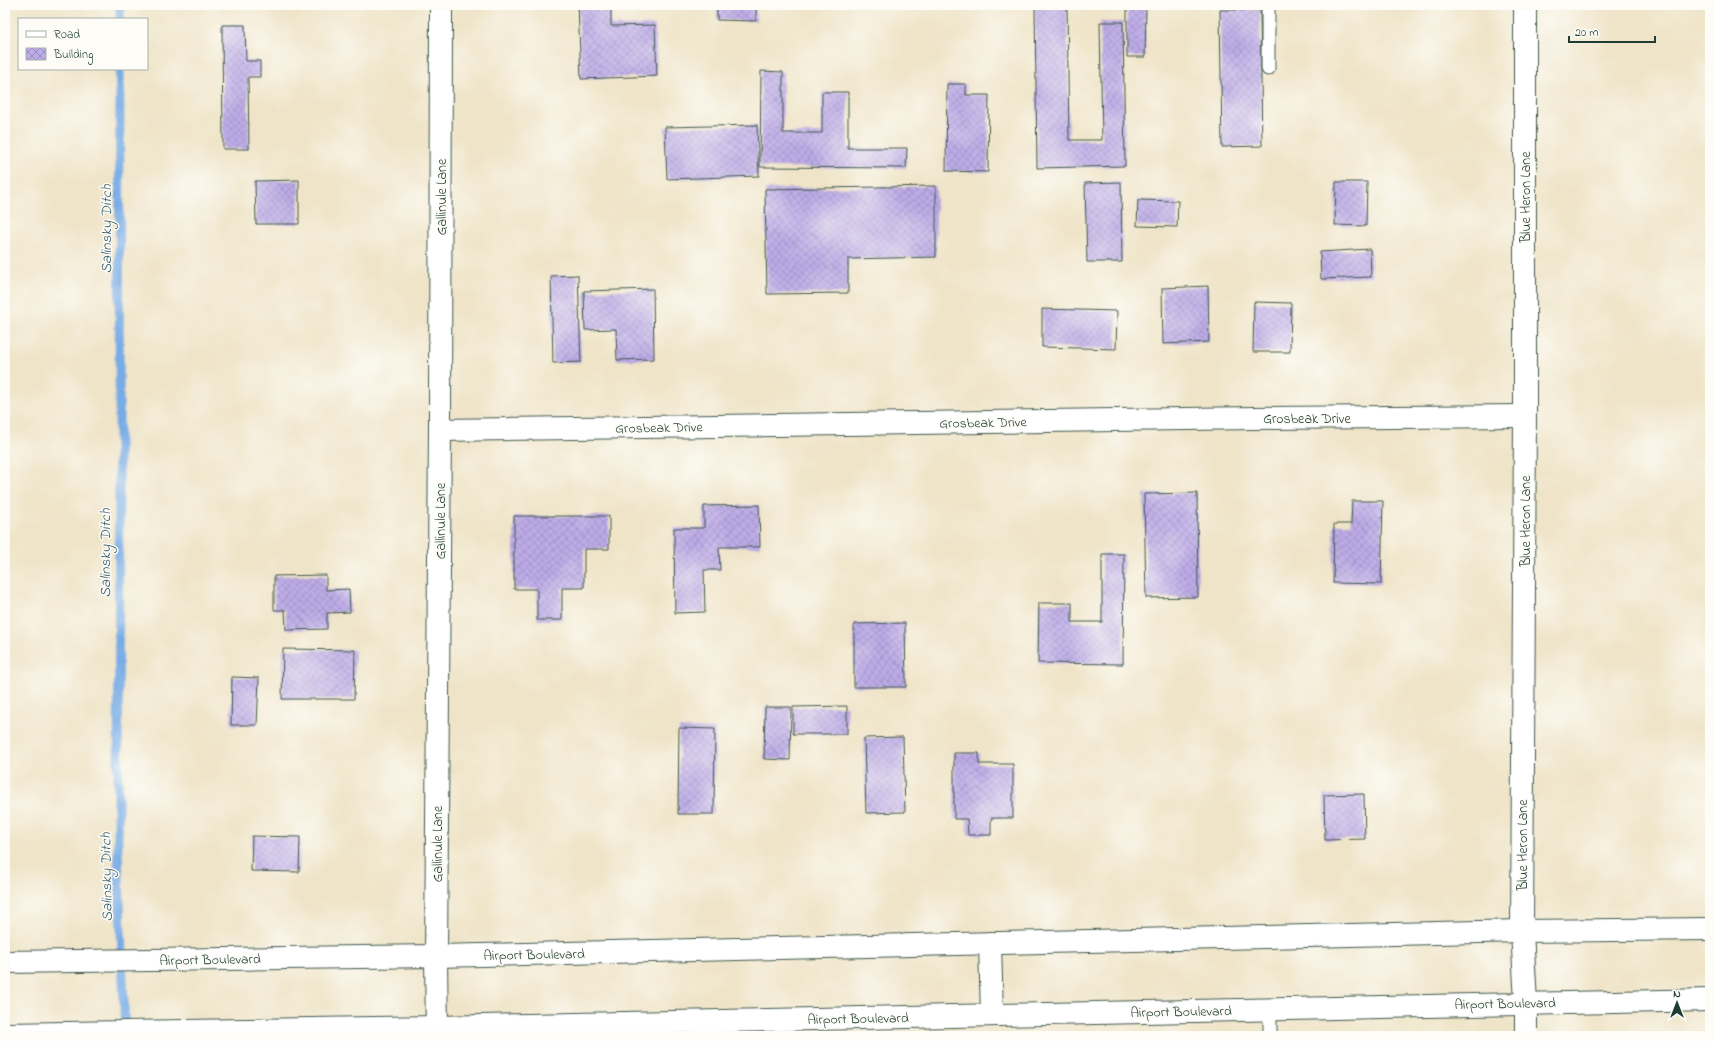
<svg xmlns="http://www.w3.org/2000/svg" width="1715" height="1041" font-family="'Indie Flower',sans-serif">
  <defs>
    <pattern id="building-cross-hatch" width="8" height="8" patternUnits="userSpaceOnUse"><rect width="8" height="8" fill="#beace8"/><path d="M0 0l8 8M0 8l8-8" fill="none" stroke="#9a8dbd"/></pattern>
  </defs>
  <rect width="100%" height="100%" fill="#fdfcf7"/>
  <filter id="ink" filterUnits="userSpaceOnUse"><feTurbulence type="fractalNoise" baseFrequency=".025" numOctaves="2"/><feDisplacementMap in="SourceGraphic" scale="8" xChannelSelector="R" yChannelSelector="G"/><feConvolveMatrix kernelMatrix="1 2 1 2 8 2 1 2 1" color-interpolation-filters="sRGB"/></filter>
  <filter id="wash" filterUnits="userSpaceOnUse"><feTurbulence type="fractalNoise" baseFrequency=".012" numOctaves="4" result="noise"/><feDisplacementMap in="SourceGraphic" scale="16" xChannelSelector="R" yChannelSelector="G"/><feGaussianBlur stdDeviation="0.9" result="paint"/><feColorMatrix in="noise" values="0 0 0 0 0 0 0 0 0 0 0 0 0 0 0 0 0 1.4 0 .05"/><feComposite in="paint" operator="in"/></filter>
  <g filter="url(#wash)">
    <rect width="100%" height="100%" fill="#efe4c8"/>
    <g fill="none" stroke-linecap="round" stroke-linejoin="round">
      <g stroke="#77ace5" stroke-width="9">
        <path d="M 120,19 L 120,5"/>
        <path d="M 120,69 L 118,851 L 125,1033"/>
      </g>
    </g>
    <g id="blocks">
      <g fill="url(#building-cross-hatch)">
        <path d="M 578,5 L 611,5 L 611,26 L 655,25 L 657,76 L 581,79 Z"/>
        <path d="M 717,5 L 756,5 L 756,21 L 717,20 Z"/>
        <path d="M 1035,5 L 1067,5 L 1069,140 L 1102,140 L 1100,22 L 1123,22 L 1125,166 L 1037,168 Z"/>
        <path d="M 1127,5 L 1146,5 L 1145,57 L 1127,57 Z"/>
        <path d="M 1220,10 L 1260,10 L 1262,146 L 1222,147 Z"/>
        <path d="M 222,25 L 245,25 L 246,61 L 260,61 L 260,77 L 248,77 L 249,149 L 223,149 Z"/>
        <path d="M 761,71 L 783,72 L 783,133 L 822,133 L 822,92 L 848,92 L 848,148 L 907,148 L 906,168 L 760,167 Z"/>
        <path d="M 947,84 L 966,84 L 966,95 L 989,95 L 988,172 L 946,171 Z"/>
        <path d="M 757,125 L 759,176 L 667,179 L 665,127 Z"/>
        <path d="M 299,180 L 299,224 L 256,224 L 255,181 Z"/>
        <path d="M 1121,182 L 1122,262 L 1087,262 L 1085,183 Z"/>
        <path d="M 1336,182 L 1367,182 L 1366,226 L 1335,225 Z"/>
        <path d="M 936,186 L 936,257 L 848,259 L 848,293 L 767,294 L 765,189 Z"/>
        <path d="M 1138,200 L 1178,201 L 1177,227 L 1137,226 Z"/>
        <path d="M 1370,249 L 1371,277 L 1321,279 L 1320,252 Z"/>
        <path d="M 578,275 L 581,362 L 553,363 L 551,276 Z"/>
        <path d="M 1208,286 L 1209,342 L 1163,344 L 1162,288 Z"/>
        <path d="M 653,289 L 654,359 L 617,360 L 616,329 L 585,330 L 584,291 Z"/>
        <path d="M 1254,302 L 1291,303 L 1290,352 L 1253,352 Z"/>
        <path d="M 1042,309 L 1117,311 L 1116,349 L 1042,347 Z"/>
        <path d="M 1197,493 L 1198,597 L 1146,598 L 1144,494 Z"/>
        <path d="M 1352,501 L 1383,501 L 1381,584 L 1333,583 L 1334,524 L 1351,524 Z"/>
        <path d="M 759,505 L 760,547 L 719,547 L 720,570 L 704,570 L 705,612 L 675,613 L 674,528 L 704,528 L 704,506 Z"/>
        <path d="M 514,516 L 609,516 L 609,549 L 584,549 L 584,588 L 562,588 L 562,620 L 537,620 L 537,589 L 514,589 Z"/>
        <path d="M 1102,554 L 1124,554 L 1123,664 L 1038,663 L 1039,603 L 1072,603 L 1072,622 L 1102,622 Z"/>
        <path d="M 326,575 L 326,590 L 349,589 L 350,612 L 327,613 L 327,629 L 286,630 L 285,610 L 274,610 L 274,576 Z"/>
        <path d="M 905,623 L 906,687 L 854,687 L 854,624 Z"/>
        <path d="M 283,649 L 355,650 L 354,699 L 282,699 Z"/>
        <path d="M 232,677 L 259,678 L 257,725 L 231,725 Z"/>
        <path d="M 847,706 L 847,734 L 793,734 L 793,707 Z"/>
        <path d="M 765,707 L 791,707 L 790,760 L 764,759 Z"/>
        <path d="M 679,728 L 715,729 L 714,814 L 678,814 Z"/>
        <path d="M 903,737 L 905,812 L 866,813 L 864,738 Z"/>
        <path d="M 954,753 L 979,753 L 979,764 L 1013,764 L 1013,818 L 991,818 L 991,835 L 968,835 L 967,819 L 954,819 Z"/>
        <path d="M 1364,794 L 1365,839 L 1325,840 L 1324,795 Z"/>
        <path d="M 252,836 L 300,837 L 299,872 L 251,871 Z"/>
      </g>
    </g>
  </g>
  <g filter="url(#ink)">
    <use href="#blocks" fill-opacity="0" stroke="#3e564a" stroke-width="1"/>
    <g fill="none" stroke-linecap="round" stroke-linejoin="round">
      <g stroke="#3e564a" stroke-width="15">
        <g id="lane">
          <path d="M 1268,5 L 1268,69"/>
          <path d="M 1270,1009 L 1270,1036"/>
        </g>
      </g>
      <g stroke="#3e564a" stroke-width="24">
        <g id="street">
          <path d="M 1525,5 L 1525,416 L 1522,931 L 1526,1003 L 1526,1036"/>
          <path d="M 440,430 L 1255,418 L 1525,416"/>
          <path d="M 437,1036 L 436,956 L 440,430 L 441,5"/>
        </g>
      </g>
      <g stroke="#3e564a" stroke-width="24">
        <g id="primary">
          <path d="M 990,943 L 992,1015"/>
          <path d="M 5,962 L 436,956 L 1522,931 L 1710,929"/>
          <path d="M 5,1034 L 437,1027 L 1710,1000"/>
        </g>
      </g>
      <use href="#lane" stroke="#fff" stroke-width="13"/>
      <use href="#street" stroke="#fff" stroke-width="22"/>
      <use href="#primary" stroke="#fff" stroke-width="22"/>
    </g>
  </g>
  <g text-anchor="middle" stroke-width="3" stroke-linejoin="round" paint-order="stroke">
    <g font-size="14" fill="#1f3d34" stroke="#fdfcf7">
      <text transform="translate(441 197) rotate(-90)" y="5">Gallinule Lane</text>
      <text transform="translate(1525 197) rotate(-90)" y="5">Blue Heron Lane</text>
      <text x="1307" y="423">Grosbeak Drive</text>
      <text transform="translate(983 422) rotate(-1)" y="5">Grosbeak Drive</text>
      <text transform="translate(659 427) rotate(-1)" y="5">Grosbeak Drive</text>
      <text transform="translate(440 521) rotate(-90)" y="5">Gallinule Lane</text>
      <text transform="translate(1525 521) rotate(-90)" y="5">Blue Heron Lane</text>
      <text transform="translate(437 844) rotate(-90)" y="5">Gallinule Lane</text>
      <text transform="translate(1522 845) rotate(-90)" y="5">Blue Heron Lane</text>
      <text transform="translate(534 954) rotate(-1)" y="5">Airport Boulevard</text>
      <text transform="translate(210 959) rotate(-1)" y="5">Airport Boulevard</text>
      <text transform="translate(1505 1003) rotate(-1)" y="5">Airport Boulevard</text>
      <text transform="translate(1181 1011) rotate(-1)" y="5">Airport Boulevard</text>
      <text transform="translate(858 1018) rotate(-1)" y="5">Airport Boulevard</text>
    </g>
    <g font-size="15" font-style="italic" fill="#395e69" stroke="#fdfcf7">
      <text transform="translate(106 229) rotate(-90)" y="5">Salinsky Ditch</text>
      <text transform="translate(105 553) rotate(-90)" y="5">Salinsky Ditch</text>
      <text transform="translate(106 877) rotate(-91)" y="5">Salinsky Ditch</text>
    </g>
  </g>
  <rect width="1715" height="1041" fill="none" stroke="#fdfcf7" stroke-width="20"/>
  <rect x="18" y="18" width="130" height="52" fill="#fdfcf7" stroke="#a4b0a9"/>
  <rect x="26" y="31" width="20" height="6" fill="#ffffff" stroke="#a4b0a9"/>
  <text x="54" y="38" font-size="12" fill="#1f3d34">Road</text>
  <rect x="26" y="48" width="20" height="12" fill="url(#building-cross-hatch)" stroke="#a4b0a9"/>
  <text x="54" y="58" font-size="12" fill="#1f3d34">Building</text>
  <g transform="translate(1677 1003)" stroke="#fdfcf7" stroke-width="3" paint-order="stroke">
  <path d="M0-3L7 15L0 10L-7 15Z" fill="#1f3d34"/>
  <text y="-6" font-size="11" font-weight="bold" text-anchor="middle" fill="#1f3d34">N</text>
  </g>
  <path d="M1569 36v6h86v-6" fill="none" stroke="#1f3d34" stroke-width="2"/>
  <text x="1575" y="36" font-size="12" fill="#1f3d34" stroke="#fdfcf7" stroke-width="3" paint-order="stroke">20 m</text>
</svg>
